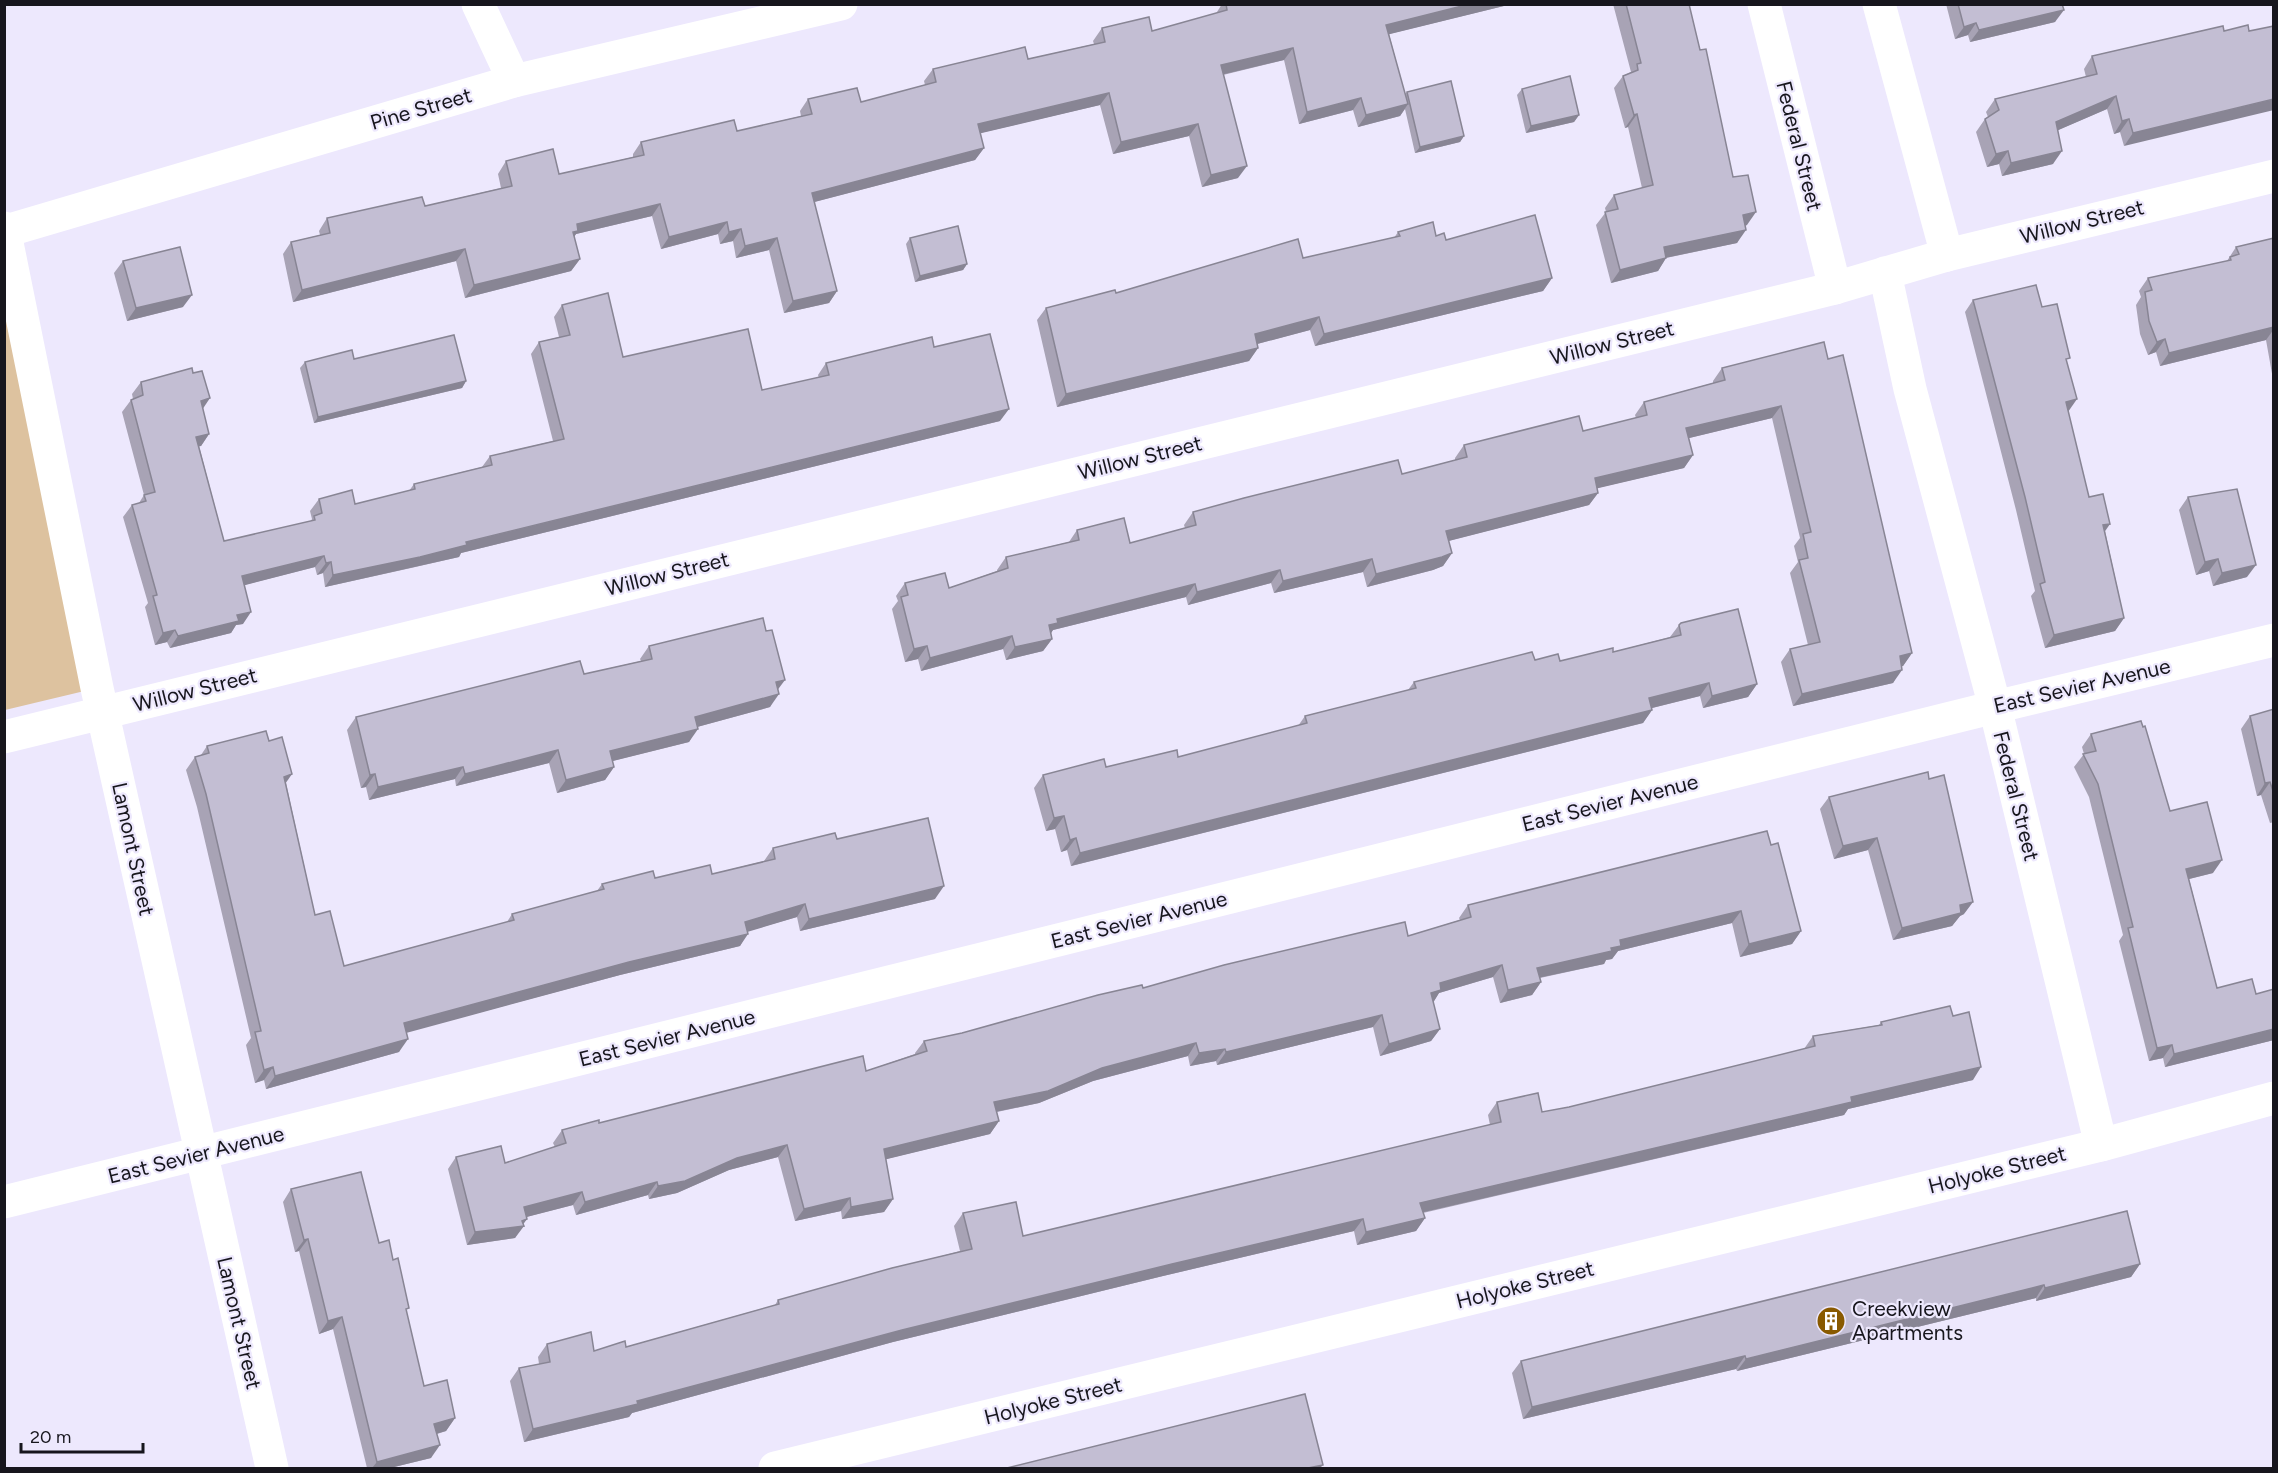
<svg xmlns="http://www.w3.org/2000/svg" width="2278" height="1473" font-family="Figtree,sans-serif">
  <rect width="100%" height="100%" fill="#ede8fd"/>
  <path fill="#ddc29f" d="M 4,229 L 97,688 L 5,710 L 4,710 Z"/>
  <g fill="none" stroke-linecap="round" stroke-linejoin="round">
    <g stroke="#fff" stroke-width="33">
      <path d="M 478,4 L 514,81"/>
      <path d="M 1764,4 L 1835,288"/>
      <path d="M 1879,4 L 1947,255"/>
      <path d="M 4,228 L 97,688 L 272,1468"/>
      <path d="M 6,231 L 514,81 L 841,4"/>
      <path d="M 1885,273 L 1910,389 L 1995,707 L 2101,1145"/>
      <path d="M 4,737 L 1835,288 L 1947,255 L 2274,176"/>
      <path d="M 4,1202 L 1995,707 L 2274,640"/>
      <path d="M 775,1468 L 2101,1145 L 2274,1098"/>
    </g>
  </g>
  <g fill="#a8a3b5">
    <path d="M 1222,4 L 1512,4 L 1389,34 L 1405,94 L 1407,92 L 1464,136 L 1460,142 L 1415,153 L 1405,109 L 1400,116 L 1358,127 L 1353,110 L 1299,124 L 1284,60 L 1223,75 L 1238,178 L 1202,187 L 1189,136 L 1113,154 L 1100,105 L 980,133 L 984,148 L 975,160 L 814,202 L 837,291 L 829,303 L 784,313 L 769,250 L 736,258 L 733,241 L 720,244 L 718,234 L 661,249 L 652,216 L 576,234 L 574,237 L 580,259 L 571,271 L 465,298 L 456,261 L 293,302 L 283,254 L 291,242 L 320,235 L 319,231 L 327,218 L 425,206 L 501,188 L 498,174 L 506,161 L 559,174 L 633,157 L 633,154 L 641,142 L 737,131 L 801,116 L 800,111 L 808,99 L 861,102 L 925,85 L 924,81 L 933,69 L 1028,59 L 1094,44 L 1093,41 L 1102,28 L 1152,31 L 1217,13 L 1217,12 Z"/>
    <path d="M 1613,4 L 1689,4 L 1700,50 L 1733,177 L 1747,225 L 1745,226 L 1737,243 L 1666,258 L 1658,271 L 1611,283 L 1596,225 L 1606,212 L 1605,208 L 1614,195 L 1642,188 L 1628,127 L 1625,128 L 1614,88 L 1623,76 L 1631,72 Z"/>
    <path d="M 1946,4 L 2062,4 L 2055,22 L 1970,42 L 1968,35 L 1955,39 Z"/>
    <path d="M 2223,26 L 2124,146 L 2120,132 L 2114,134 L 2107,109 L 2058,130 L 2053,164 L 2002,176 L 1999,164 L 1987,167 L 1976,132 L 1985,119 L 1988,117 L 1986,112 L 1995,99 L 2086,77 L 2084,69 L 2092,56 Z"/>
    <path d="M 1522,89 L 1579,115 L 1574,122 L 1526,133 L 1517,95 Z"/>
    <path d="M 1398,232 L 1436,236 L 1552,278 L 1543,291 L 1315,346 L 1310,330 L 1257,344 L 1258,348 L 1249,361 L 1057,407 L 1037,320 L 1046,308 L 1116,293 L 1303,258 L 1394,238 Z"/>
    <path d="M 910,238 L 967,264 L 963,270 L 915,282 L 906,244 Z"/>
    <path d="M 2274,238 L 2274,385 L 2266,340 L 2160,366 L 2156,352 L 2148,355 L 2140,334 L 2136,305 L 2141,297 L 2139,291 L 2148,278 L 2227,261 L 2236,247 Z"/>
    <path d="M 123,261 L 183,307 L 127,321 L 114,273 Z"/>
    <path d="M 1973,300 L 2042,307 L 2067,362 L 2068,411 L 2089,497 L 2105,531 L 2124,618 L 2115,631 L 2045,648 L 2031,596 L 2035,591 L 2016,510 L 1965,312 Z"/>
    <path d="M 562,305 L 623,357 L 762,390 L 819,378 L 818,375 L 826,363 L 934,347 L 1000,421 L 461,553 L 459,557 L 411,568 L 325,587 L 323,573 L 317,575 L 315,567 L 244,585 L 243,624 L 236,625 L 231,633 L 170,648 L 167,642 L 155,645 L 145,607 L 148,603 L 123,517 L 132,505 L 139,503 L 144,495 L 122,412 L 131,400 L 133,399 L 132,394 L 141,382 L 203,409 L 209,434 L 201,446 L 199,446 L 224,541 L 311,521 L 312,519 L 310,511 L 319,499 L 355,504 L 409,491 L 414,484 L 482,467 L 490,456 L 553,441 L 531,354 L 539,342 L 559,337 L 554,317 Z"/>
    <path d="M 354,359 L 466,381 L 462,388 L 314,423 L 300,368 L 305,362 Z"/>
    <path d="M 1828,359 L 1912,653 L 1903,666 L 1902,666 L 1893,683 L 1793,706 L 1781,662 L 1790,649 L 1808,645 L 1790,573 L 1798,562 L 1794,546 L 1800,538 L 1772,418 L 1689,438 L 1693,455 L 1684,468 L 1597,488 L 1598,493 L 1589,505 L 1448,541 L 1452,553 L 1443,566 L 1433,570 L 1367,587 L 1363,572 L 1274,593 L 1271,583 L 1188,605 L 1186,597 L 1053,630 L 1051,633 L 1052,639 L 1043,651 L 1006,660 L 1003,649 L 921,671 L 918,659 L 905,662 L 892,609 L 898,601 L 896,596 L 905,583 L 949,588 L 997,571 L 997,570 L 1006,557 L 1069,542 L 1077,530 L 1130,543 L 1185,528 L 1184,525 L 1193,512 L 1402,474 L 1455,460 L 1455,458 L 1464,445 L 1583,431 L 1636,418 L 1635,415 L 1644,402 L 1713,383 L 1713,381 L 1722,368 Z"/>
    <path d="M 2188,497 L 2247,577 L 2213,586 L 2209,571 L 2196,575 L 2179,510 Z"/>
    <path d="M 1679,625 L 1757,684 L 1748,697 L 1703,708 L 1700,696 L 1652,708 L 1652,710 L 1643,723 L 1071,866 L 1067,850 L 1061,852 L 1055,829 L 1046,831 L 1034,788 L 1043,775 L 1178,757 L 1298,726 L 1305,716 L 1408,690 L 1414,682 L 1535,660 L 1560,661 L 1613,652 L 1670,637 Z"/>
    <path d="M 649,646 L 778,690 L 770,707 L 697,727 L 689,742 L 612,761 L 614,767 L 605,780 L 557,793 L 549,763 L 456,786 L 455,779 L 369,800 L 366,787 L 361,788 L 347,730 L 356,717 L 584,674 L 641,661 L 640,659 Z"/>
    <path d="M 2274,709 L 2274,822 L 2270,823 L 2261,795 L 2257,796 L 2241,729 L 2250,716 Z"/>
    <path d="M 2091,734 L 2170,811 L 2213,873 L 2189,879 L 2217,988 L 2256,994 L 2274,989 L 2274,1040 L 2165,1067 L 2163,1058 L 2149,1061 L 2119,941 L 2123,935 L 2089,797 L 2074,767 L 2084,754 L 2082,747 Z"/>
    <path d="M 269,741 L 286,783 L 315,915 L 344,966 L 507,922 L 512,914 L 597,891 L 602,884 L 655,878 L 712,874 L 764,861 L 773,848 L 837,839 L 935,899 L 800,931 L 797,917 L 748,931 L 740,946 L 620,975 L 406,1032 L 399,1052 L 266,1089 L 264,1080 L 255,1083 L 246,1045 L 251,1038 L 197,807 L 186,770 L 195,757 L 201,755 L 207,746 Z"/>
    <path d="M 1929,779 L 1964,914 L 1960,916 L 1952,926 L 1893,940 L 1868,850 L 1834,859 L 1820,809 L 1829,797 Z"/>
    <path d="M 1771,845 L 1801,931 L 1792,944 L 1740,957 L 1732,923 L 1618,951 L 1612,959 L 1606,960 L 1604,964 L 1540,978 L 1541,982 L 1532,995 L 1500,1003 L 1493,977 L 1439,993 L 1433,1002 L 1440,1029 L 1431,1041 L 1380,1056 L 1373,1027 L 1217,1065 L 1216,1061 L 1190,1066 L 1188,1056 L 1093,1081 L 1039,1103 L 997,1112 L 999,1121 L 990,1134 L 886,1159 L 893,1199 L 884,1212 L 842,1219 L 841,1211 L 795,1221 L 778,1157 L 729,1170 L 677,1193 L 649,1199 L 648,1195 L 576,1215 L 573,1205 L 526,1217 L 515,1238 L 467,1245 L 448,1169 L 456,1157 L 505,1163 L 555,1147 L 553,1143 L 562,1130 L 866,1071 L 915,1054 L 915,1053 L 924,1041 L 962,1033 L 1143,988 L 1408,936 L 1460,920 L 1459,918 L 1468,905 Z"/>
    <path d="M 1953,1016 L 1973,1080 L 1848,1109 L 1844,1115 L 1423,1213 L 1425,1218 L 1416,1231 L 1357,1245 L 1354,1231 L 1163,1276 L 893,1342 L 632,1413 L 629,1417 L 524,1442 L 510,1381 L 519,1368 L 539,1364 L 538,1357 L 547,1344 L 594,1351 L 626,1347 L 775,1305 L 778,1300 L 960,1251 L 954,1226 L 963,1213 L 1023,1236 L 1490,1125 L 1488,1115 L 1497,1102 L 1542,1112 L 1569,1107 L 1804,1049 L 1813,1036 L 1879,1025 L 1881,1022 Z"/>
    <path d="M 291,1189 L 379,1243 L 393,1260 L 424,1386 L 455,1418 L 446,1431 L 437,1434 L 431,1458 L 390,1468 L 367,1468 L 333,1329 L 319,1334 L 299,1251 L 295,1252 L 283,1202 Z"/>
    <path d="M 2140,1264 L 2131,1277 L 2036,1301 L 2036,1298 L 1737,1371 L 1736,1369 L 1523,1419 L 1512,1373 L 1521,1361 Z"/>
  </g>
  <g fill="#888594">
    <path d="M 1470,4 L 1512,4 L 1378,37 L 1386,25 Z"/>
    <path d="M 2064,10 L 2055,22 L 1970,42 L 1979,30 Z"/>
    <path d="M 1976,23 L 1968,35 L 1955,39 L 1964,27 Z"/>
    <path d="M 1293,48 L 1284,60 L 1212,77 L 1221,65 Z"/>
    <path d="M 1109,93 L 1100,105 L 969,136 L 978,124 Z"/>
    <path d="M 2116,96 L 2107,109 L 2047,135 L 2056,122 Z"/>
    <path d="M 1361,98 L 1353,110 L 1299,124 L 1307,112 Z"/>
    <path d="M 2274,99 L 2274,110 L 2124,146 L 2133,133 Z"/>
    <path d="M 1408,104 L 1400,116 L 1358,127 L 1366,115 Z"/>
    <path d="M 1637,114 L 1628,127 L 1625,128 L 1634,115 Z"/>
    <path d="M 1579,115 L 1574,122 L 1526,133 L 1531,126 Z"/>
    <path d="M 2129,119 L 2120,132 L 2114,134 L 2122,121 Z"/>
    <path d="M 1198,124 L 1189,136 L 1113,154 L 1121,142 Z"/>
    <path d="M 1464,136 L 1460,142 L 1415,153 L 1420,147 Z"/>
    <path d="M 984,148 L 975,160 L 803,205 L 812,193 Z"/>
    <path d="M 2008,151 L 1999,164 L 1987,167 L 1996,154 Z"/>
    <path d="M 2062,151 L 2053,164 L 2002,176 L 2011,163 Z"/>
    <path d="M 1247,166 L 1238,178 L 1202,187 L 1211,175 Z"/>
    <path d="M 660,204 L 652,216 L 576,234 L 570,243 L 577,224 Z"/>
    <path d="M 1756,212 L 1747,225 L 1734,228 L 1743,215 Z"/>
    <path d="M 727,222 L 718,234 L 661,249 L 669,237 Z"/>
    <path d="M 741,229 L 733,241 L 720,244 L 729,232 Z"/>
    <path d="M 1746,230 L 1737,243 L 1655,260 L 1664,247 Z"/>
    <path d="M 777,238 L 769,250 L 736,258 L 745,246 Z"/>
    <path d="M 465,249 L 456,261 L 293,302 L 302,290 Z"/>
    <path d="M 1666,258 L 1658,271 L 1611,283 L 1620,270 Z"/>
    <path d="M 580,259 L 571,271 L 465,298 L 474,285 Z"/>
    <path d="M 967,264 L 963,270 L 915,282 L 920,276 Z"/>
    <path d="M 1552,278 L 1543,291 L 1315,346 L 1324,334 Z"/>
    <path d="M 837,291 L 829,303 L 784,313 L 793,301 Z"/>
    <path d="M 192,295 L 183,307 L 127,321 L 136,308 Z"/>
    <path d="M 1319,317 L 1310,330 L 1246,347 L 1255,334 Z"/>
    <path d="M 2274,327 L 2274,329 L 2266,340 L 2160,366 L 2169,353 Z"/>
    <path d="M 2165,339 L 2156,352 L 2148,355 L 2157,342 Z"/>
    <path d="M 1258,348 L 1249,361 L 1057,407 L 1066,394 Z"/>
    <path d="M 466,381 L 462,388 L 314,423 L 318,417 Z"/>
    <path d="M 210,398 L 202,410 L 201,401 Z"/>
    <path d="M 2077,399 L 2068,412 L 2066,402 Z"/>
    <path d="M 1781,406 L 1772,418 L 1677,441 L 1686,428 Z"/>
    <path d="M 1009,409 L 1000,421 L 461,553 L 459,557 L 325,587 L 333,575 Z"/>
    <path d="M 209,434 L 201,446 L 188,449 L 196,437 Z"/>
    <path d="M 1693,455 L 1684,468 L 1586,491 L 1595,478 Z"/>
    <path d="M 1598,493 L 1589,505 L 1437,544 L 1446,531 Z"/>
    <path d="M 2110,524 L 2101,537 L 2103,525 Z"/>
    <path d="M 1452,553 L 1443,566 L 1433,570 L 1367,587 L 1376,574 Z"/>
    <path d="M 324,556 L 315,567 L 234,588 L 242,576 Z"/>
    <path d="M 1372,559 L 1363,572 L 1274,593 L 1283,581 Z"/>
    <path d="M 2218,559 L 2209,571 L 2196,575 L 2205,562 Z"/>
    <path d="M 331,562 L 323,573 L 317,575 L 326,563 Z"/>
    <path d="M 2256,565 L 2247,577 L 2213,586 L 2222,573 Z"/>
    <path d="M 1280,570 L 1271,583 L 1188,605 L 1197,592 Z"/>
    <path d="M 1195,584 L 1186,597 L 1053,630 L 1049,636 L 1049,625 L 1057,619 Z"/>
    <path d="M 251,612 L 243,624 L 236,625 L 231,633 L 170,648 L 178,636 L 237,615 Z"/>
    <path d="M 2124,618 L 2115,631 L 2045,648 L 2054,635 Z"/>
    <path d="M 175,630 L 167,642 L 155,645 L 163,633 Z"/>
    <path d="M 1012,636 L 1003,649 L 921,671 L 930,658 Z"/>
    <path d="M 1052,639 L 1043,651 L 1006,660 L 1015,647 Z"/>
    <path d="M 927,646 L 918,659 L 905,662 L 914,649 Z"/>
    <path d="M 1912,653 L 1903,666 L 1891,669 L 1900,656 Z"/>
    <path d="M 1902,670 L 1893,683 L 1793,706 L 1802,694 Z"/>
    <path d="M 785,680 L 776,692 L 776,682 Z"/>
    <path d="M 1709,683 L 1700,696 L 1640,711 L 1649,698 Z"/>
    <path d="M 1757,684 L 1748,697 L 1703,708 L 1712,696 Z"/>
    <path d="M 779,694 L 770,707 L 686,730 L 695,717 Z"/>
    <path d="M 1652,710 L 1643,723 L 1071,866 L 1080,853 Z"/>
    <path d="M 698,729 L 689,742 L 601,764 L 610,751 Z"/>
    <path d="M 558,750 L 549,763 L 456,786 L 465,774 Z"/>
    <path d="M 463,767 L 455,779 L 369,800 L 378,787 Z"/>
    <path d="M 614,767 L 605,780 L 557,793 L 566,780 Z"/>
    <path d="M 292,774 L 283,787 L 284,777 Z"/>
    <path d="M 375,774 L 366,787 L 361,788 L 370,775 Z"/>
    <path d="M 2270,782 L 2261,795 L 2257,796 L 2265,783 Z"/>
    <path d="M 1064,816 L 1055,829 L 1046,831 L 1054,818 Z"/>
    <path d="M 1076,838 L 1067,850 L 1061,852 L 1070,840 Z"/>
    <path d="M 1877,838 L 1868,850 L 1834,859 L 1843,846 Z"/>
    <path d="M 2222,860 L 2213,873 L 2177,882 L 2186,869 Z"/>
    <path d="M 944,886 L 935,899 L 800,931 L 809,919 Z"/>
    <path d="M 1973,902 L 1964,914 L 1960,916 L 1952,926 L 1893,940 L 1902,928 L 1960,905 Z"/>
    <path d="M 805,904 L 797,917 L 737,935 L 745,922 Z"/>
    <path d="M 1741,911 L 1732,923 L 1618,951 L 1612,959 L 1606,960 L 1604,964 L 1528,980 L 1537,968 L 1611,948 L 1620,940 Z"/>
    <path d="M 1801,931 L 1792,944 L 1740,957 L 1749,944 Z"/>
    <path d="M 748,934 L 740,946 L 620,975 L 395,1036 L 404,1023 L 629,962 Z"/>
    <path d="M 1502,965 L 1493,977 L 1439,993 L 1433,1003 L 1431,993 L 1440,983 Z"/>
    <path d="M 1541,982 L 1532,995 L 1500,1003 L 1508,990 Z"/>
    <path d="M 1382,1015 L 1373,1027 L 1217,1065 L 1226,1052 Z"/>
    <path d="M 1440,1029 L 1431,1041 L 1380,1056 L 1389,1044 Z"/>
    <path d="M 2274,1029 L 2274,1040 L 2165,1067 L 2174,1054 Z"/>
    <path d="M 408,1039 L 399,1052 L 266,1089 L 275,1076 Z"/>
    <path d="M 1196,1043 L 1188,1056 L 1093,1081 L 1039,1103 L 985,1114 L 994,1102 L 1102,1068 Z"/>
    <path d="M 2172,1045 L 2163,1058 L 2149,1061 L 2157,1048 Z"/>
    <path d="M 1225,1049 L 1216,1061 L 1190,1066 L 1199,1053 Z"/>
    <path d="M 273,1067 L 264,1080 L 255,1083 L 264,1070 Z"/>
    <path d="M 1981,1067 L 1973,1080 L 1848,1109 L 1844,1115 L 1411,1215 L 1420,1203 L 1851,1097 Z"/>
    <path d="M 999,1121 L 990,1134 L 875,1162 L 884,1149 Z"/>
    <path d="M 787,1145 L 778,1157 L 729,1170 L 677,1193 L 649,1199 L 658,1186 L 737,1158 Z"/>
    <path d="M 657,1182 L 648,1195 L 576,1215 L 585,1202 Z"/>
    <path d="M 582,1192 L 573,1205 L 515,1220 L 524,1207 Z"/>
    <path d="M 850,1198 L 841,1211 L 795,1221 L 804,1209 Z"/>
    <path d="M 893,1199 L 884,1212 L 842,1219 L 851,1207 Z"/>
    <path d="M 1425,1218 L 1416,1231 L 1357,1245 L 1366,1232 Z"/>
    <path d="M 527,1219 L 522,1226 L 524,1226 L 515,1238 L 467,1245 L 475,1232 Z"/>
    <path d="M 1363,1219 L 1354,1231 L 1163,1276 L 893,1342 L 632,1413 L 629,1417 L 524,1442 L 533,1429 L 902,1330 L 1172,1264 Z"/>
    <path d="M 308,1239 L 299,1251 L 295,1252 L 304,1240 Z"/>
    <path d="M 2140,1264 L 2131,1277 L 2036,1301 L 2045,1288 Z"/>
    <path d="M 2044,1285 L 2036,1298 L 1737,1371 L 1746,1359 Z"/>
    <path d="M 342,1317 L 333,1329 L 319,1334 L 328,1321 Z"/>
    <path d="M 1745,1356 L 1736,1369 L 1523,1419 L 1532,1407 Z"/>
    <path d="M 455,1418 L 446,1431 L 425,1437 L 434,1424 Z"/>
    <path d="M 440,1445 L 431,1458 L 390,1468 L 372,1468 L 377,1462 Z"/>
    <path d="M 1323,1465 L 1320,1468 L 1308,1468 Z"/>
  </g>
  <g fill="#c3bed3" stroke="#888594" stroke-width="1.5">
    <path d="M 1226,4 L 1470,4 L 1386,25 L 1408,104 L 1366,115 L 1361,98 L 1307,112 L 1293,48 L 1221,65 L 1247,166 L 1211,175 L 1198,124 L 1121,142 L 1109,93 L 978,124 L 984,148 L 812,193 L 837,291 L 793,301 L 777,238 L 745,246 L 741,229 L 729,232 L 727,222 L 669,237 L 660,204 L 577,224 L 578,231 L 573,232 L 580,259 L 474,285 L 465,249 L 302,290 L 291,242 L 330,233 L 327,218 L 422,197 L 425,206 L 512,186 L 506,161 L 553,149 L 559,174 L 644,155 L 641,142 L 734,120 L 737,131 L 812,114 L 808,99 L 857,88 L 861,102 L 936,82 L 933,69 L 1025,47 L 1028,59 L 1105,42 L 1102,28 L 1149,17 L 1152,31 L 1227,10 Z"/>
    <path d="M 1626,4 L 1689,4 L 1700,50 L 1706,49 L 1733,177 L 1748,175 L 1756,212 L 1743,215 L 1746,230 L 1664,247 L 1666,258 L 1620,270 L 1605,212 L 1618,209 L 1614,195 L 1653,185 L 1637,114 L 1634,115 L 1623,76 L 1638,70 L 1637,64 L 1641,63 Z"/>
    <path d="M 1958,4 L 2062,4 L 2064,10 L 1979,30 L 1976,23 L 1964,27 Z"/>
    <path d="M 2248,25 L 2249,31 L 2274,26 L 2274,99 L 2133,133 L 2129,119 L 2122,121 L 2116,96 L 2056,122 L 2062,151 L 2011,163 L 2008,151 L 1996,154 L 1985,119 L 1999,110 L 1995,99 L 2097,74 L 2092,56 L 2223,26 L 2224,31 Z"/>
    <path d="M 1570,76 L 1579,115 L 1531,126 L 1522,89 Z"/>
    <path d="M 1451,81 L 1464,136 L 1420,147 L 1407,92 Z"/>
    <path d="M 1535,215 L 1552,278 L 1324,334 L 1319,317 L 1255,334 L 1258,348 L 1066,394 L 1046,308 L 1115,290 L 1116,293 L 1298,239 L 1303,258 L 1400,236 L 1398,232 L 1433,222 L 1436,236 L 1444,233 L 1446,240 Z"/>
    <path d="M 958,226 L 967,264 L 920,276 L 910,238 Z"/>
    <path d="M 2274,238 L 2274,327 L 2169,353 L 2165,339 L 2157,342 L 2149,321 L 2145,292 L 2152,290 L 2148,278 L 2231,260 L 2230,257 L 2239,254 L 2236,247 Z"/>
    <path d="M 180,247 L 192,295 L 136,308 L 123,261 Z"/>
    <path d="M 2036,285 L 2042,307 L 2057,304 L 2070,358 L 2066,359 L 2077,399 L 2066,402 L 2089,497 L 2103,494 L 2110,524 L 2103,525 L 2124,618 L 2054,635 L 2040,584 L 2045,582 L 2025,497 L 1973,300 Z"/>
    <path d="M 608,293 L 623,357 L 748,329 L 762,390 L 829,375 L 826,363 L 932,337 L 934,347 L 990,334 L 1009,409 L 466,542 L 467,545 L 420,557 L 333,575 L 331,562 L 326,563 L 324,556 L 242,576 L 251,612 L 237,615 L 239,621 L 178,636 L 175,630 L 163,633 L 153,596 L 157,595 L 132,505 L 146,501 L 144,495 L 155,492 L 131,400 L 143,395 L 141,382 L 192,368 L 193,373 L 202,371 L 210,398 L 201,401 L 209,434 L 196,437 L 224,541 L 315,520 L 314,516 L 322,513 L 319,499 L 352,490 L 355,504 L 415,489 L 414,484 L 492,465 L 490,456 L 564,439 L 539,342 L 570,335 L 562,305 Z"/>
    <path d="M 454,335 L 466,381 L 318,417 L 305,362 L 352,350 L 354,359 Z"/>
    <path d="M 1824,342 L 1828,359 L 1843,355 L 1912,653 L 1900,656 L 1902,670 L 1802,694 L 1790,649 L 1820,642 L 1799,560 L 1808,558 L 1803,534 L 1811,532 L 1781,406 L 1686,428 L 1693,455 L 1595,478 L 1598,493 L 1446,531 L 1452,553 L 1442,557 L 1376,574 L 1372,559 L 1283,581 L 1280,570 L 1197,592 L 1195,584 L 1057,619 L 1058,623 L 1049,625 L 1052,639 L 1015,647 L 1012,636 L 930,658 L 927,646 L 914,649 L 901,597 L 908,595 L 905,583 L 945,573 L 949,588 L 1008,568 L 1006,557 L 1079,540 L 1077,530 L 1124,518 L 1130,543 L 1196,525 L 1193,512 L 1244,498 L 1398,460 L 1402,474 L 1467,457 L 1464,445 L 1579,416 L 1583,431 L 1647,415 L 1644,402 L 1725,380 L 1722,368 Z"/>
    <path d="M 2237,489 L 2256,565 L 2222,573 L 2218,559 L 2205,562 L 2188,497 Z"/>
    <path d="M 1738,609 L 1757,684 L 1712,696 L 1709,683 L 1649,698 L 1652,710 L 1080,853 L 1076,838 L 1070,840 L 1064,816 L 1054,818 L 1043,775 L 1104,759 L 1106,767 L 1177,750 L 1178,757 L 1307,723 L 1305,716 L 1416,688 L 1414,682 L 1532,652 L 1535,660 L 1558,654 L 1560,661 L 1613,648 L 1613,652 L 1681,635 L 1679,625 L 1681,623 Z"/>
    <path d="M 763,618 L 766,631 L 772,630 L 785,680 L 776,682 L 779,694 L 695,717 L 698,729 L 610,751 L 614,767 L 566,780 L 558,750 L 465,774 L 463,767 L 378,787 L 375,774 L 370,775 L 356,717 L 580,661 L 584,674 L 652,659 L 649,646 Z"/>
    <path d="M 2274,709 L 2274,794 L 2270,782 L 2265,783 L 2250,716 Z"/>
    <path d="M 2141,721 L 2143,727 L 2145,726 L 2170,811 L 2207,802 L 2222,860 L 2186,869 L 2217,988 L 2252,979 L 2256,994 L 2274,989 L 2274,1029 L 2174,1054 L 2172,1045 L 2157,1048 L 2128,928 L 2133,927 L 2098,784 L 2083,754 L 2096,751 L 2091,734 Z"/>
    <path d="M 266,731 L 269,741 L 282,737 L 292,774 L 284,777 L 315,915 L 330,911 L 344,966 L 514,920 L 512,914 L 604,889 L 602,884 L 653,871 L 655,878 L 710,865 L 712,874 L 775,859 L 773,848 L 835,833 L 837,839 L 928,818 L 944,886 L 809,919 L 805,904 L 745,922 L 748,934 L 629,962 L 404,1023 L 408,1039 L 275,1076 L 273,1067 L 264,1070 L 255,1032 L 261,1031 L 206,794 L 195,757 L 209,753 L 207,746 Z"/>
    <path d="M 1928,772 L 1929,779 L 1944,775 L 1973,902 L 1960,905 L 1961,913 L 1902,928 L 1877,838 L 1843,846 L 1829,797 Z"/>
    <path d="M 1767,831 L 1771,845 L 1778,843 L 1801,931 L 1749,944 L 1741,911 L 1620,940 L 1621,946 L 1611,948 L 1612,951 L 1537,968 L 1541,982 L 1508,990 L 1502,965 L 1440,983 L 1441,990 L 1431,993 L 1440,1029 L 1389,1044 L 1382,1015 L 1226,1052 L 1225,1049 L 1199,1053 L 1196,1043 L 1102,1068 L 1048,1091 L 994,1102 L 999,1121 L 884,1149 L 893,1199 L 851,1207 L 850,1198 L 804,1209 L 787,1145 L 737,1158 L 685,1181 L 658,1186 L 657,1182 L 585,1202 L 582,1192 L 524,1207 L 527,1219 L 522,1221 L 524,1226 L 475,1232 L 456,1157 L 501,1146 L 505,1163 L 566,1143 L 562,1130 L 599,1120 L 599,1123 L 863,1056 L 866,1071 L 927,1051 L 924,1041 L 962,1033 L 1098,995 L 1142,985 L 1143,988 L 1224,965 L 1405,922 L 1408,936 L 1471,917 L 1468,905 Z"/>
    <path d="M 1950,1006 L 1953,1016 L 1969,1012 L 1981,1067 L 1851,1097 L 1852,1102 L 1420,1203 L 1425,1218 L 1366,1232 L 1363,1219 L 1172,1264 L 902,1330 L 637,1401 L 638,1404 L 533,1429 L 519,1368 L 550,1362 L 547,1344 L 591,1332 L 594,1351 L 625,1341 L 626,1347 L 779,1304 L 778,1300 L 892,1268 L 972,1249 L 963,1213 L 1016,1202 L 1023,1236 L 1501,1122 L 1497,1102 L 1538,1093 L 1542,1112 L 1569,1107 L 1815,1046 L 1813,1036 L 1882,1025 L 1881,1022 Z"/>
    <path d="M 361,1172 L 379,1243 L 389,1240 L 393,1260 L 398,1258 L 409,1308 L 406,1309 L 424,1386 L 447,1380 L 455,1418 L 434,1424 L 440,1445 L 377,1462 L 342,1317 L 328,1321 L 308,1239 L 304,1240 L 291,1189 Z"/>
    <path d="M 2127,1211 L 2140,1264 L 2045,1288 L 2044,1285 L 1746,1359 L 1745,1356 L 1532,1407 L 1521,1361 Z"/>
    <path d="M 1305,1394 L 1323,1465 L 1308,1468 L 1007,1468 Z"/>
  </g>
  <defs>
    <g id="building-disc" transform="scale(1.5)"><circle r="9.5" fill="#895a00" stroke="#ede8fd"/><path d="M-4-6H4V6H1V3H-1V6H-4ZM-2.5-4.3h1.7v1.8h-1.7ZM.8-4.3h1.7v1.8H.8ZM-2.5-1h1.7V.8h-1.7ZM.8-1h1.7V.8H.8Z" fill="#fff"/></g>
  </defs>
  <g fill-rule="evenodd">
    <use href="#building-disc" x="1831" y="1321"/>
  </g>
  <g text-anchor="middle" stroke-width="4.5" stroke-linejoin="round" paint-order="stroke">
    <g font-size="21" fill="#17161d" stroke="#ede8fd">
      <text transform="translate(421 109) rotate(-16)" y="7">Pine Street</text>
      <text transform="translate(1799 146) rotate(76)" y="7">Federal Street</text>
      <text transform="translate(2082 222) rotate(-14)" y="7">Willow Street</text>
      <text transform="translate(1612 343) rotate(-14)" y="7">Willow Street</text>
      <text transform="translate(1140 458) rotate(-14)" y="7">Willow Street</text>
      <text transform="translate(667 574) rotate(-14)" y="7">Willow Street</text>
      <text transform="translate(2082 686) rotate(-13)" y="7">East Sevier Avenue</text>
      <text transform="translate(195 690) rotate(-14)" y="7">Willow Street</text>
      <text transform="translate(2016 796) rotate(76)" y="7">Federal Street</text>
      <text transform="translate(1610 803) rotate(-14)" y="7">East Sevier Avenue</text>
      <text transform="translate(133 849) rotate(78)" y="7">Lamont Street</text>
      <text transform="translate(1139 920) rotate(-14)" y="7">East Sevier Avenue</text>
      <text transform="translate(667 1038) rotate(-14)" y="7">East Sevier Avenue</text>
      <text transform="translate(196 1155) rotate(-14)" y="7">East Sevier Avenue</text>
      <text transform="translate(1997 1170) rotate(-14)" y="7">Holyoke Street</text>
      <text transform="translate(1525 1285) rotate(-14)" y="7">Holyoke Street</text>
      <text transform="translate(239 1323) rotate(77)" y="7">Lamont Street</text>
      <text transform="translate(1053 1401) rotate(-14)" y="7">Holyoke Street</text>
    </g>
    <g font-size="21" fill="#17161d" stroke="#ede8fd" text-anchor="start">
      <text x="1852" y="1316">Creekview<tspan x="1852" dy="24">Apartments</tspan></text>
    </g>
  </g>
  <rect width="2278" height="1473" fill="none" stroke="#17161d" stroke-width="12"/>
  <path d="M21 1443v9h122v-9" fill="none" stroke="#17161d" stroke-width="3"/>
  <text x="30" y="1443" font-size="18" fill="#17161d" stroke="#ede8fd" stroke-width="4.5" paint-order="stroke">20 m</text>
</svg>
